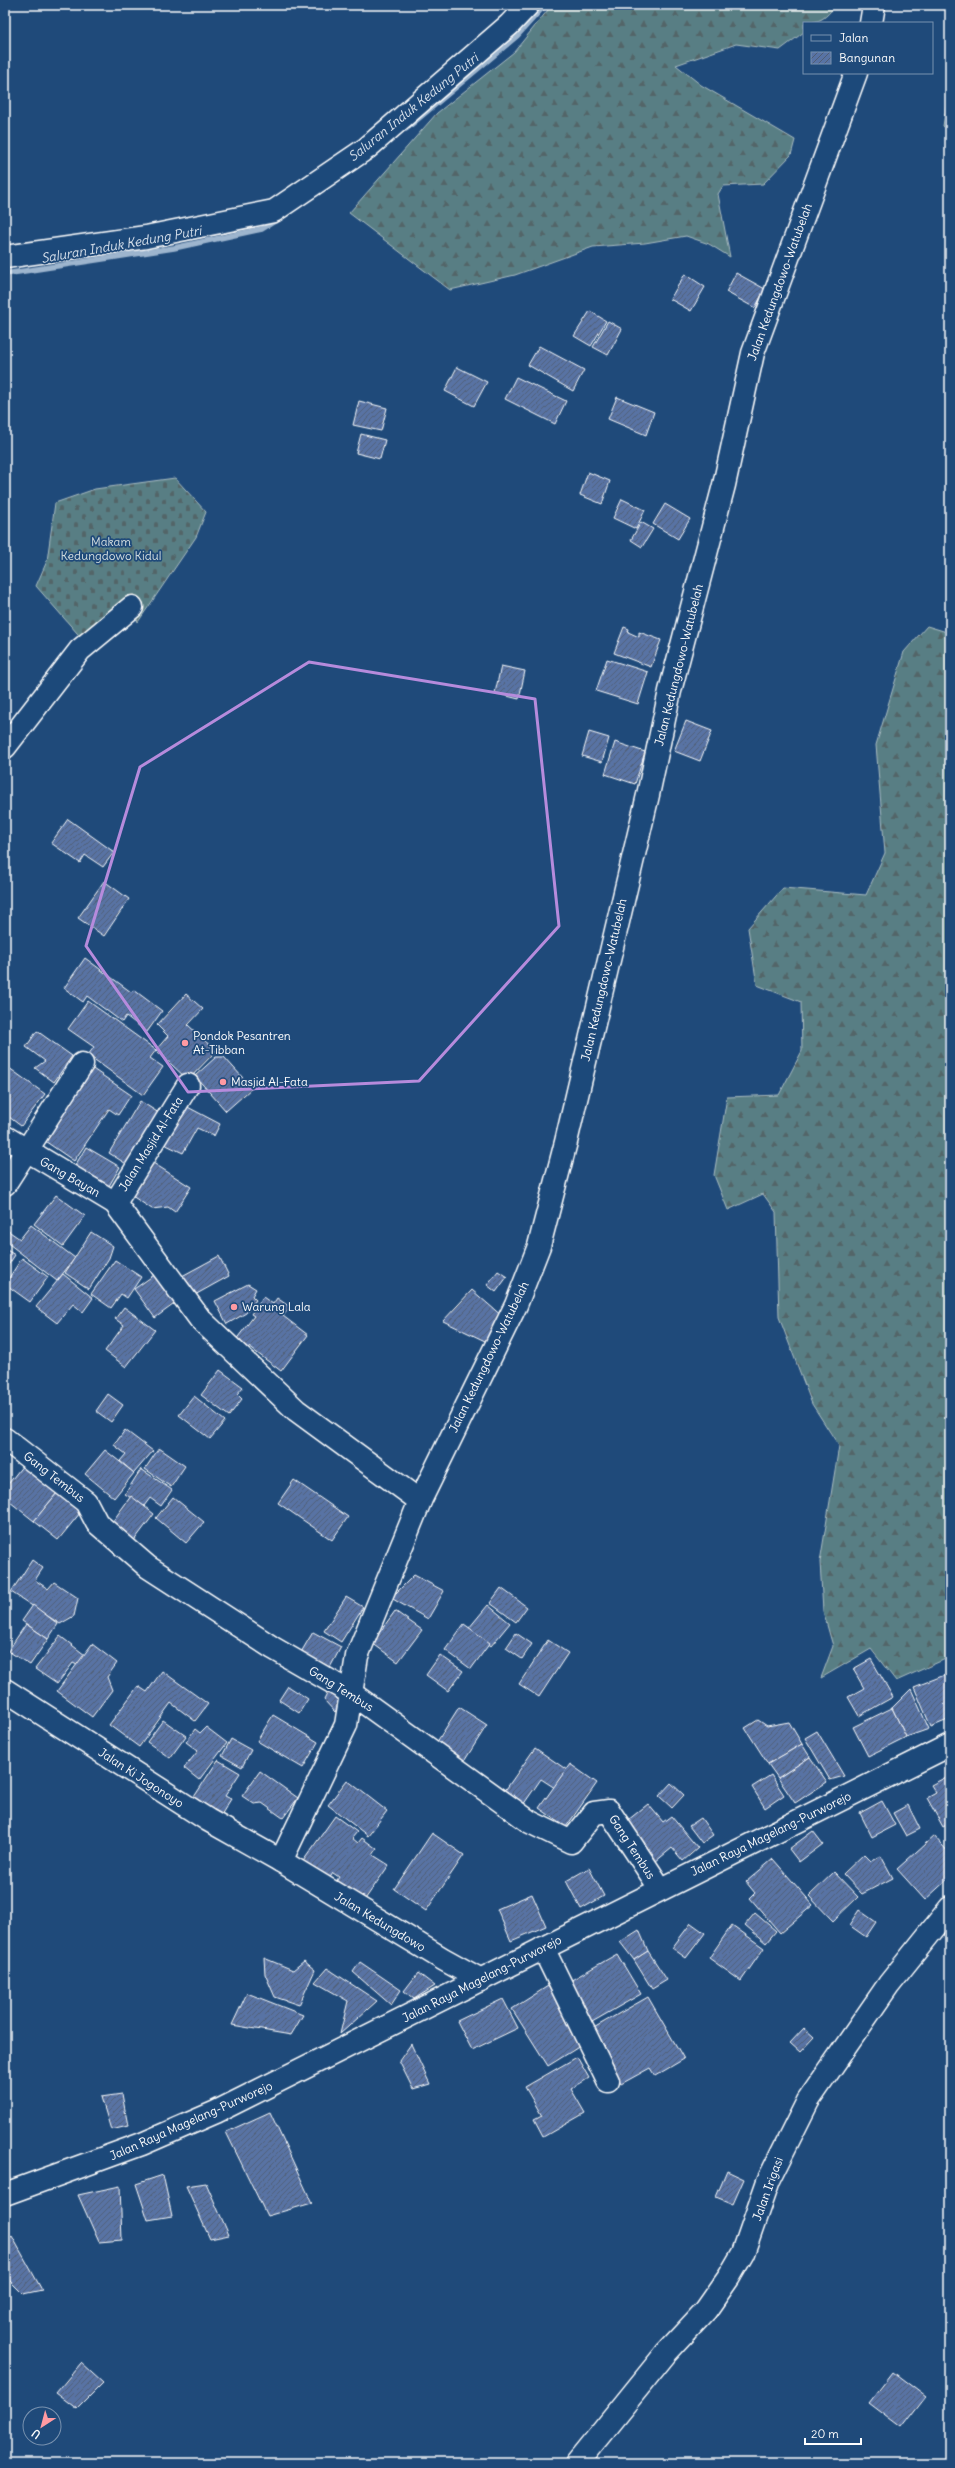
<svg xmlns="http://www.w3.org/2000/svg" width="955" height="2468" font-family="Delius,sans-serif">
  <defs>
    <pattern id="forest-firs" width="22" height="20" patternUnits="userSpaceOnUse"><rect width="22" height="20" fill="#597e84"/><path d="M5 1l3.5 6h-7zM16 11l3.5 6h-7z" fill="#526568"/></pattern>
    <pattern id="cemetery-stones" width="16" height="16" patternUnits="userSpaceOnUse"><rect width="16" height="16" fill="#597e84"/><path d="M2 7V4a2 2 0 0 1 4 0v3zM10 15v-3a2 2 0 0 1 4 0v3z" fill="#526568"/></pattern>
    <pattern id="building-hatch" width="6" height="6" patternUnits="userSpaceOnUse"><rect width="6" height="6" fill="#5873a4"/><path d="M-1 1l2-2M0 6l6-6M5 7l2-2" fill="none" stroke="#515e74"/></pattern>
  </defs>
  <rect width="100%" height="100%" fill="#1f4a7a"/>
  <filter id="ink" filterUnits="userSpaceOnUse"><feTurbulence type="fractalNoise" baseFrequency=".025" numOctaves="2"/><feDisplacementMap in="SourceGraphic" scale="8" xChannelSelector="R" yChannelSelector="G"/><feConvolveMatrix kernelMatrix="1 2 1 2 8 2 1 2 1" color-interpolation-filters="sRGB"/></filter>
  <g filter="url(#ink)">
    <g fill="url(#forest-firs)" stroke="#acbec2">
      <path d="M 552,5 L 835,5 C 827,18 819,23 804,23 L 804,32 L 780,50 L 736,44 L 676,65 L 701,85 L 795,140 L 791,155 L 763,184 L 723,186 L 718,194 L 730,257 L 709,244 L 686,236 L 645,243 L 593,247 L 515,275 L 450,290 L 349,213 L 437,113 L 514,52 Z"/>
      <path d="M 950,85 L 950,131 L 943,126 Z"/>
      <path d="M 927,626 L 950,633 L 950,1443 L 947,1445 L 950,1449 L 950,1657 L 896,1681 L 871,1649 L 821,1678 L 833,1646 L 823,1611 L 820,1562 L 839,1446 L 812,1404 L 779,1317 L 776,1212 L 763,1194 L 728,1210 L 714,1175 L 727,1097 L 779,1095 L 802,1051 L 801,1002 L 757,985 L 748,928 L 783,888 L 866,895 L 885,853 L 876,745 L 904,652 Z"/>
    </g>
    <path fill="url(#cemetery-stones)" stroke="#acbec2" d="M 175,478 L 206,512 L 196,537 L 138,622 L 132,607 L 84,641 L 36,586 L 47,561 L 55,503 L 95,489 Z"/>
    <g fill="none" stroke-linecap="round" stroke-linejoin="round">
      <g stroke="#9db5ce" stroke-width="5.5">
        <path d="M 406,129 L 517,36 L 545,5"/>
        <path d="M 5,274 L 174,248 L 262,229 L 278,219"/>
      </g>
    </g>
    <g fill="url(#building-hatch)" stroke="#fff">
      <path d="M 736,273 L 765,289 L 755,308 L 726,292 Z"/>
      <path d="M 685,274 L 705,287 L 691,311 L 670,299 Z"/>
      <path d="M 590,311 L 606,321 L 591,346 L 574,336 Z"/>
      <path d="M 608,321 L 622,329 L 608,355 L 593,347 Z"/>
      <path d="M 539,346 L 584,370 L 573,391 L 528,365 Z"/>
      <path d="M 457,367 L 487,382 L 474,406 L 445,391 Z"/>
      <path d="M 516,377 L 566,401 L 555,424 L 505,399 Z"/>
      <path d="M 617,397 L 654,412 L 646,435 L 608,419 Z"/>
      <path d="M 359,401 L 387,408 L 381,431 L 353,425 Z"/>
      <path d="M 361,434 L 385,440 L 380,459 L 356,453 Z"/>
      <path d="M 588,472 L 610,481 L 602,504 L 580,495 Z"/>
      <path d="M 622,499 L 645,510 L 636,529 L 613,518 Z"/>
      <path d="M 665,504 L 690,519 L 678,539 L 653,524 Z"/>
      <path d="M 641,522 L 653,529 L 642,547 L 631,540 Z"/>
      <path d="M 624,627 L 629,629 L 628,632 L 639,637 L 639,632 L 661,640 L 651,667 L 614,653 Z"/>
      <path d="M 607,659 L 648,672 L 638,704 L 596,691 Z"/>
      <path d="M 501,666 L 525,671 L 519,699 L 495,693 Z"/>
      <path d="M 686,721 L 712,731 L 700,761 L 674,751 Z"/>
      <path d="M 589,732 L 609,738 L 602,762 L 582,756 Z"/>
      <path d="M 615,742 L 645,752 L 635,784 L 605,774 Z"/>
      <path d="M 68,819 L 114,852 L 103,867 L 85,855 L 80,863 L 51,843 Z"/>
      <path d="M 104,881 L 129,899 L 104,936 L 78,918 Z"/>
      <path d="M 85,958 L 131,992 L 134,990 L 162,1011 L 147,1032 L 126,1016 L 122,1022 L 87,996 L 83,1002 L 64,988 Z"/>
      <path d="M 186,994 L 203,1009 L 188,1025 L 216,1051 L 188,1080 L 156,1050 L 168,1036 L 157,1025 Z"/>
      <path d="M 88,1001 L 156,1050 L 150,1058 L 163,1067 L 143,1095 L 88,1055 L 94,1047 L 68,1029 Z"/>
      <path d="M 37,1031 L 72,1056 L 54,1082 L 35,1068 L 45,1061 L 26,1047 Z"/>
      <path d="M 216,1057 L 224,1057 L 252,1088 L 226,1111 L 195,1076 Z"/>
      <path d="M 5,1065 L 45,1094 L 21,1126 L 5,1114 Z"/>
      <path d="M 87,1065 L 131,1095 L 118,1115 L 109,1109 L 74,1161 L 39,1137 Z"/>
      <path d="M 140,1101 L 162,1115 L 131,1167 L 109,1153 Z"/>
      <path d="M 180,1103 L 220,1124 L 214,1136 L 197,1128 L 183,1153 L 160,1142 Z"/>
      <path d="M 86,1147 L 120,1167 L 106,1191 L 72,1171 Z"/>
      <path d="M 150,1161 L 191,1187 L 175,1212 L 168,1207 L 152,1209 L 129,1194 Z"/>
      <path d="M 56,1195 L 85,1216 L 63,1246 L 34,1224 Z"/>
      <path d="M 31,1225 L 75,1258 L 57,1281 L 5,1241 L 7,1230 L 20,1239 Z"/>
      <path d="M 91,1232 L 113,1246 L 109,1258 L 89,1289 L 65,1273 Z"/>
      <path d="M 5,1249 L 15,1255 L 5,1270 Z"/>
      <path d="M 219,1256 L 229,1276 L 193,1296 L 182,1276 Z"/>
      <path d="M 22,1258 L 48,1277 L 30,1302 L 5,1284 Z"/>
      <path d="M 115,1260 L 141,1277 L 127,1298 L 121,1294 L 111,1308 L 91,1294 Z"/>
      <path d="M 498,1271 L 507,1277 L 496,1292 L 487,1285 Z"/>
      <path d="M 157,1273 L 177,1302 L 155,1318 L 134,1289 Z"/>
      <path d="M 63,1274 L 93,1298 L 83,1312 L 73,1304 L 57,1323 L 36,1307 Z"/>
      <path d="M 248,1284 L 256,1289 L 252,1296 L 256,1300 L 246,1313 L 227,1324 L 215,1301 Z"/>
      <path d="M 472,1290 L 503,1317 L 493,1336 L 485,1341 L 443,1321 Z"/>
      <path d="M 263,1297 L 273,1304 L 277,1298 L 290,1307 L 283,1316 L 308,1335 L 281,1371 L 249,1347 L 241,1352 L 232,1345 L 254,1316 L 251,1314 Z"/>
      <path d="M 124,1307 L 155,1330 L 126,1367 L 105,1351 L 124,1325 L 115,1319 Z"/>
      <path d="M 220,1370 L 243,1387 L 237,1394 L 242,1399 L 229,1416 L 201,1395 Z"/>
      <path d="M 108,1394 L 123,1405 L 111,1422 L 96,1411 Z"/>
      <path d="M 194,1396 L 225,1421 L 210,1439 L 179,1415 Z"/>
      <path d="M 125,1430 L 153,1451 L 134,1473 L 120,1461 L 126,1454 L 114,1445 Z"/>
      <path d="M 159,1448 L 185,1466 L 171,1487 L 145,1469 Z"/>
      <path d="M 105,1450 L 134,1473 L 114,1498 L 85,1474 Z"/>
      <path d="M 27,1460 L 62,1487 L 34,1521 L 5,1498 L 5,1488 Z"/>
      <path d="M 141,1469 L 172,1490 L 161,1506 L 150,1498 L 144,1506 L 125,1494 Z"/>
      <path d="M 294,1480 L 348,1517 L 332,1540 L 278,1503 Z"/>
      <path d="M 62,1487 L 85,1507 L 58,1540 L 34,1521 Z"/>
      <path d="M 131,1496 L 154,1514 L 133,1542 L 110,1525 Z"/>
      <path d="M 173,1497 L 204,1522 L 186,1543 L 156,1518 Z"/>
      <path d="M 32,1560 L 43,1568 L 35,1580 L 48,1589 L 54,1582 L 78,1598 L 74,1616 L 60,1624 L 11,1592 Z"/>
      <path d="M 414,1575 L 444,1591 L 428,1619 L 391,1598 Z"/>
      <path d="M 501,1588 L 527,1607 L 516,1622 L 490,1603 Z"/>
      <path d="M 346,1597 L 363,1607 L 341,1642 L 324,1631 Z"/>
      <path d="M 33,1605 L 58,1624 L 48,1639 L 22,1621 Z"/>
      <path d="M 488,1605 L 510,1623 L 491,1646 L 469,1628 Z"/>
      <path d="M 395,1611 L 422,1630 L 398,1662 L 372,1643 Z"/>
      <path d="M 26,1624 L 48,1639 L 30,1665 L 8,1651 Z"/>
      <path d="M 464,1624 L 490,1643 L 471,1669 L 445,1650 Z"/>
      <path d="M 313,1632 L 341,1647 L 326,1675 L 297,1659 Z"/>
      <path d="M 516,1633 L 532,1644 L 522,1659 L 506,1648 Z"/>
      <path d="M 60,1636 L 85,1655 L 77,1665 L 73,1663 L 57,1684 L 35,1669 Z"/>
      <path d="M 548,1640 L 568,1653 L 539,1697 L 519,1684 Z"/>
      <path d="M 92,1644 L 117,1663 L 107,1677 L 112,1690 L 92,1717 L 57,1691 Z"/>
      <path d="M 440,1655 L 463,1671 L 448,1691 L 426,1675 Z"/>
      <path d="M 871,1659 L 893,1697 L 859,1716 L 848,1697 L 864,1688 L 853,1669 Z"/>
      <path d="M 162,1671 L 208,1704 L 195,1721 L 171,1703 L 139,1747 L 109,1725 L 138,1686 L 147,1692 Z"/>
      <path d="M 950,1673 L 950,1719 L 931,1727 L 914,1687 Z"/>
      <path d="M 288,1686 L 308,1699 L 299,1713 L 279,1700 Z"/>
      <path d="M 330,1688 L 344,1696 L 335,1712 L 324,1700 Z"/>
      <path d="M 911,1689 L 929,1729 L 906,1737 L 892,1708 Z"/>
      <path d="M 459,1707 L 487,1725 L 463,1763 L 435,1745 Z"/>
      <path d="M 892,1708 L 906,1737 L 868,1756 L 853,1727 Z"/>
      <path d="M 273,1715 L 318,1742 L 303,1768 L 257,1741 Z"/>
      <path d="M 163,1720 L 186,1736 L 170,1758 L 147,1742 Z"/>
      <path d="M 758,1720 L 767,1726 L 789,1722 L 802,1744 L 768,1764 L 745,1728 Z"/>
      <path d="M 206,1727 L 227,1743 L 199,1780 L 184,1768 L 198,1751 L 186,1742 L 195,1729 L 200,1733 Z"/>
      <path d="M 817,1731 L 844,1776 L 830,1780 L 805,1738 Z"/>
      <path d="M 231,1739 L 251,1750 L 242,1767 L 222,1756 Z"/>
      <path d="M 802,1744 L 810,1757 L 778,1778 L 768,1764 Z"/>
      <path d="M 535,1748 L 567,1770 L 555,1788 L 541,1779 L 523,1805 L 504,1792 Z"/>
      <path d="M 810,1757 L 827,1782 L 795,1803 L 778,1778 Z"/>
      <path d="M 218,1760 L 240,1773 L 225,1796 L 231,1799 L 221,1815 L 194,1797 Z"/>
      <path d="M 570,1764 L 597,1783 L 566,1827 L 539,1808 Z"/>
      <path d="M 260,1771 L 298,1798 L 283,1818 L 262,1803 L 254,1804 L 242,1796 Z"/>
      <path d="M 771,1775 L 784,1795 L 765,1808 L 752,1787 Z"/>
      <path d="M 950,1775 L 950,1823 L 943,1827 L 927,1798 L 936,1793 L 931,1785 Z"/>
      <path d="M 347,1780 L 387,1811 L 368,1836 L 328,1805 Z"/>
      <path d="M 671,1783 L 684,1795 L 672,1808 L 659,1796 Z"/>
      <path d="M 882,1801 L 895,1825 L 872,1837 L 860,1813 Z"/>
      <path d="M 648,1804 L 663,1822 L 671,1816 L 698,1848 L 683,1861 L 672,1848 L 655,1862 L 623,1824 Z"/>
      <path d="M 908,1805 L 920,1829 L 906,1836 L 893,1813 Z"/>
      <path d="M 335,1816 L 357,1832 L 352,1838 L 358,1843 L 362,1838 L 377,1849 L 373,1855 L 389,1865 L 361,1905 L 333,1886 L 339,1877 L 333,1873 L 327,1882 L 301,1864 Z"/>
      <path d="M 701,1818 L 713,1835 L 702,1843 L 689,1826 Z"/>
      <path d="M 813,1831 L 823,1844 L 799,1862 L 789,1849 Z"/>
      <path d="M 432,1833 L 464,1855 L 426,1911 L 394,1889 Z"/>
      <path d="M 934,1836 L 950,1854 L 950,1877 L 925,1900 L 897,1869 Z"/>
      <path d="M 864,1854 L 871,1861 L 881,1856 L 893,1878 L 862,1894 L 843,1874 Z"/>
      <path d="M 773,1859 L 813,1905 L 780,1933 L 750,1898 L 755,1893 L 746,1882 Z"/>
      <path d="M 589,1868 L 604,1896 L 581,1909 L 566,1881 Z"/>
      <path d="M 834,1872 L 858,1897 L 833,1921 L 809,1896 Z"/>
      <path d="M 532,1894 L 546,1926 L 511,1941 L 497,1909 Z"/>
      <path d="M 859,1910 L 876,1922 L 866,1937 L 849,1925 Z"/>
      <path d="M 755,1913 L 776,1931 L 766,1943 L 745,1925 Z"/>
      <path d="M 691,1923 L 705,1933 L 686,1958 L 672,1948 Z"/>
      <path d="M 732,1925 L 764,1948 L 741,1981 L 709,1958 Z"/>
      <path d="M 639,1930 L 648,1951 L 634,1960 L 620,1942 Z"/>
      <path d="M 648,1951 L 667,1980 L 652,1989 L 634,1960 Z"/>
      <path d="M 617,1954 L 641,1994 L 592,2022 L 568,1982 Z"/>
      <path d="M 264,1958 L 293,1970 L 304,1961 L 315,1970 L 299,2005 L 275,1997 L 265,1974 Z"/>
      <path d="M 360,1962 L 401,1990 L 391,2005 L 353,1972 Z"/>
      <path d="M 327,1968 L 377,2001 L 340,2034 L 348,2001 L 315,1982 Z"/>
      <path d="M 418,1973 L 435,1986 L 414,1999 L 404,1991 Z"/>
      <path d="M 548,1986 L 585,2043 L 548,2066 L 512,2009 Z"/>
      <path d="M 247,1993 L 303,2015 L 291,2035 L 232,2025 Z"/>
      <path d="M 648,1997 L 684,2059 L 655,2076 L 650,2068 L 621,2084 L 590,2030 Z"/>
      <path d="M 503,1999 L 518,2028 L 472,2050 L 457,2021 Z"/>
      <path d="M 804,2028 L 814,2037 L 800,2052 L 790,2043 Z"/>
      <path d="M 411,2044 L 430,2084 L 413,2089 L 399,2061 Z"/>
      <path d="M 577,2057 L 589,2078 L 571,2089 L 585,2113 L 543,2137 L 534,2120 L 542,2116 L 525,2087 Z"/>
      <path d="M 122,2094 L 128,2126 L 111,2130 L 101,2097 Z"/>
      <path d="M 270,2112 L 312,2203 L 267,2216 L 226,2132 Z"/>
      <path d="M 727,2171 L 744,2179 L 733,2204 L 716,2197 Z"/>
      <path d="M 163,2175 L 172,2216 L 148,2220 L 136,2184 Z"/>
      <path d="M 206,2183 L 229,2235 L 210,2239 L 186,2186 Z"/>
      <path d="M 120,2186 L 122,2240 L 99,2242 L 78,2195 Z"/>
      <path d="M 12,2236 L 42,2290 L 23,2294 L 5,2276 L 5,2242 Z"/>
      <path d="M 81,2363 L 103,2383 L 77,2409 L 56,2393 Z"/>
      <path d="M 893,2372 L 926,2397 L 902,2428 L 869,2403 Z"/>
    </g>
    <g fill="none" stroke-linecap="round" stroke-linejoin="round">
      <g stroke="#fff" stroke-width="25">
        <g id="minor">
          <path d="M 871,23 L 874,5"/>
          <path d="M 5,257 L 146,237 L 274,211 L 367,148 L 509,25 L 528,5"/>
          <path d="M 5,747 L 80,650 L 132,607"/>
          <path d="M 5,1137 L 115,1203 L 200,1319 L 296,1410 L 420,1501"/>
          <path d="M 5,1184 L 82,1064"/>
          <path d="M 115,1203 L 188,1085"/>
          <path d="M 5,1439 L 86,1502 L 97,1523 L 148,1567 L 273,1648 L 351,1693 L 530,1822 L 571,1842 L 594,1813 L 609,1811 L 660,1888"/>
          <path d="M 5,1690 L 208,1820 L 281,1861 L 443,1959 L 481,1980"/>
          <path d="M 281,1861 L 346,1725 L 357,1656 L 420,1501 L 516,1305 L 539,1246 L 566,1142 L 648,795 L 670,691 L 724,485 L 753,353 L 856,73"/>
          <path d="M 543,1948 L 608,2081"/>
          <path d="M 577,2463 L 666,2353 L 706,2310 L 729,2277 L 743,2253 L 768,2181 L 808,2101 L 889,1984 L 950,1908"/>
        </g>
      </g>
      <g stroke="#fff" stroke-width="25">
        <path id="major" d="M 5,2194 L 142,2144 L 216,2112 L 950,1745"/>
      </g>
      <use href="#minor" stroke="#1f4a7a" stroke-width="22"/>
      <use href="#major" stroke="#1f4a7a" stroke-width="22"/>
    </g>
  </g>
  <path fill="none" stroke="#b68bdc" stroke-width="3" stroke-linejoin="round" d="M 309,662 L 535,699 L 559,926 L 419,1081 L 188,1092 L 86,946 L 140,767 Z"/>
  <g fill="#ff9aa2" stroke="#1f4a7a" stroke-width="1.5">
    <circle cx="185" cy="1043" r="4"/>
    <circle cx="223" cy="1082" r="4"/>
    <circle cx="234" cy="1307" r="4"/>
  </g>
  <g text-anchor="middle" stroke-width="3.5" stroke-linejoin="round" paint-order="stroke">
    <g font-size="12" fill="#fff" stroke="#1f4a7a">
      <text transform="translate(780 282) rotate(-70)" y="4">Jalan Kedungdowo-Watubelah</text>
      <text transform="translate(679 665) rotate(-76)" y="4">Jalan Kedungdowo-Watubelah</text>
      <text transform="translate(604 980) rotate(-77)" y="4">Jalan Kedungdowo-Watubelah</text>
      <text transform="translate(151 1144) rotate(-58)" y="4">Jalan Masjid Al-Fata</text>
      <text transform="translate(70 1177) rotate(30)" y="4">Gang Bayan</text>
      <text transform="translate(489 1357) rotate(-64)" y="4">Jalan Kedungdowo-Watubelah</text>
      <text transform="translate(54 1477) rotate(38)" y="4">Gang Tembus</text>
      <text transform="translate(341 1689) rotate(32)" y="4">Gang Tembus</text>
      <text transform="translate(141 1778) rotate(33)" y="4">Jalan Ki Jogonoyo</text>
      <text transform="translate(771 1834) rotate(-26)" y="4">Jalan Raya Magelang-Purworejo</text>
      <text transform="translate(632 1847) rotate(57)" y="4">Gang Tembus</text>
      <text transform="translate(380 1922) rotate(31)" y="4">Jalan Kedungdowo</text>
      <text transform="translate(482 1979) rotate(-27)" y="4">Jalan Raya Magelang-Purworejo</text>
      <text transform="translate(191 2121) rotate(-24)" y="4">Jalan Raya Magelang-Purworejo</text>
      <text transform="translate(768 2189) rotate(-70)" y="4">Jalan Irigasi</text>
    </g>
    <g font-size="12" fill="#d6dfe0" stroke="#1f4a7a">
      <text x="111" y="546">Makam<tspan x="111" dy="14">Kedungdowo Kidul</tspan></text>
    </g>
    <g font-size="12" fill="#fff" stroke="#1f4a7a" text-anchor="start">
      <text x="193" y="1040">Pondok Pesantren<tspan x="193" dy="14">At-Tibban</tspan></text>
      <text x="231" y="1086">Masjid Al-Fata</text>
      <text x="242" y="1311">Warung Lala</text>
    </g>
    <g font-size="13" font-style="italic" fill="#d6e0eb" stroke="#1f4a7a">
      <text transform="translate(413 107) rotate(-39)" y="5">Saluran Induk Kedung Putri</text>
      <text transform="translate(121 244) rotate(-10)" y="5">Saluran Induk Kedung Putri</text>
    </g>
  </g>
  <rect width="955" height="2468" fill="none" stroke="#1f4a7a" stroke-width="20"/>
  <rect x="10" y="10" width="935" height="2448" fill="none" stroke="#fff" stroke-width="1.5" filter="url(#ink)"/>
  <rect x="803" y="22" width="130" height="52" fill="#1f4a7a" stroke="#7992af"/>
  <rect x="811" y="35" width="20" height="6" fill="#1f4a7a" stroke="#7992af"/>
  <text x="839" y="42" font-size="12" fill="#ffffff">Jalan</text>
  <rect x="811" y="52" width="20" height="12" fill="url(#building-hatch)" stroke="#7992af"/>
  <text x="839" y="62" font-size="12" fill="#ffffff">Bangunan</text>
  <g transform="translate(42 2426) rotate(216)"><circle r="19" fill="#1f4a7a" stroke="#7992af"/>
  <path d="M0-3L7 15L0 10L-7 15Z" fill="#ff9aa2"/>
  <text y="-6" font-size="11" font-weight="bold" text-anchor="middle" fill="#ffffff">U</text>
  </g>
  <path d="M805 2438v6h56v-6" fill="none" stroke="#ffffff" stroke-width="2"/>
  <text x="811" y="2438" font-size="12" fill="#ffffff" stroke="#1f4a7a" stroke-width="3" paint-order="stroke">20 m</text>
</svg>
